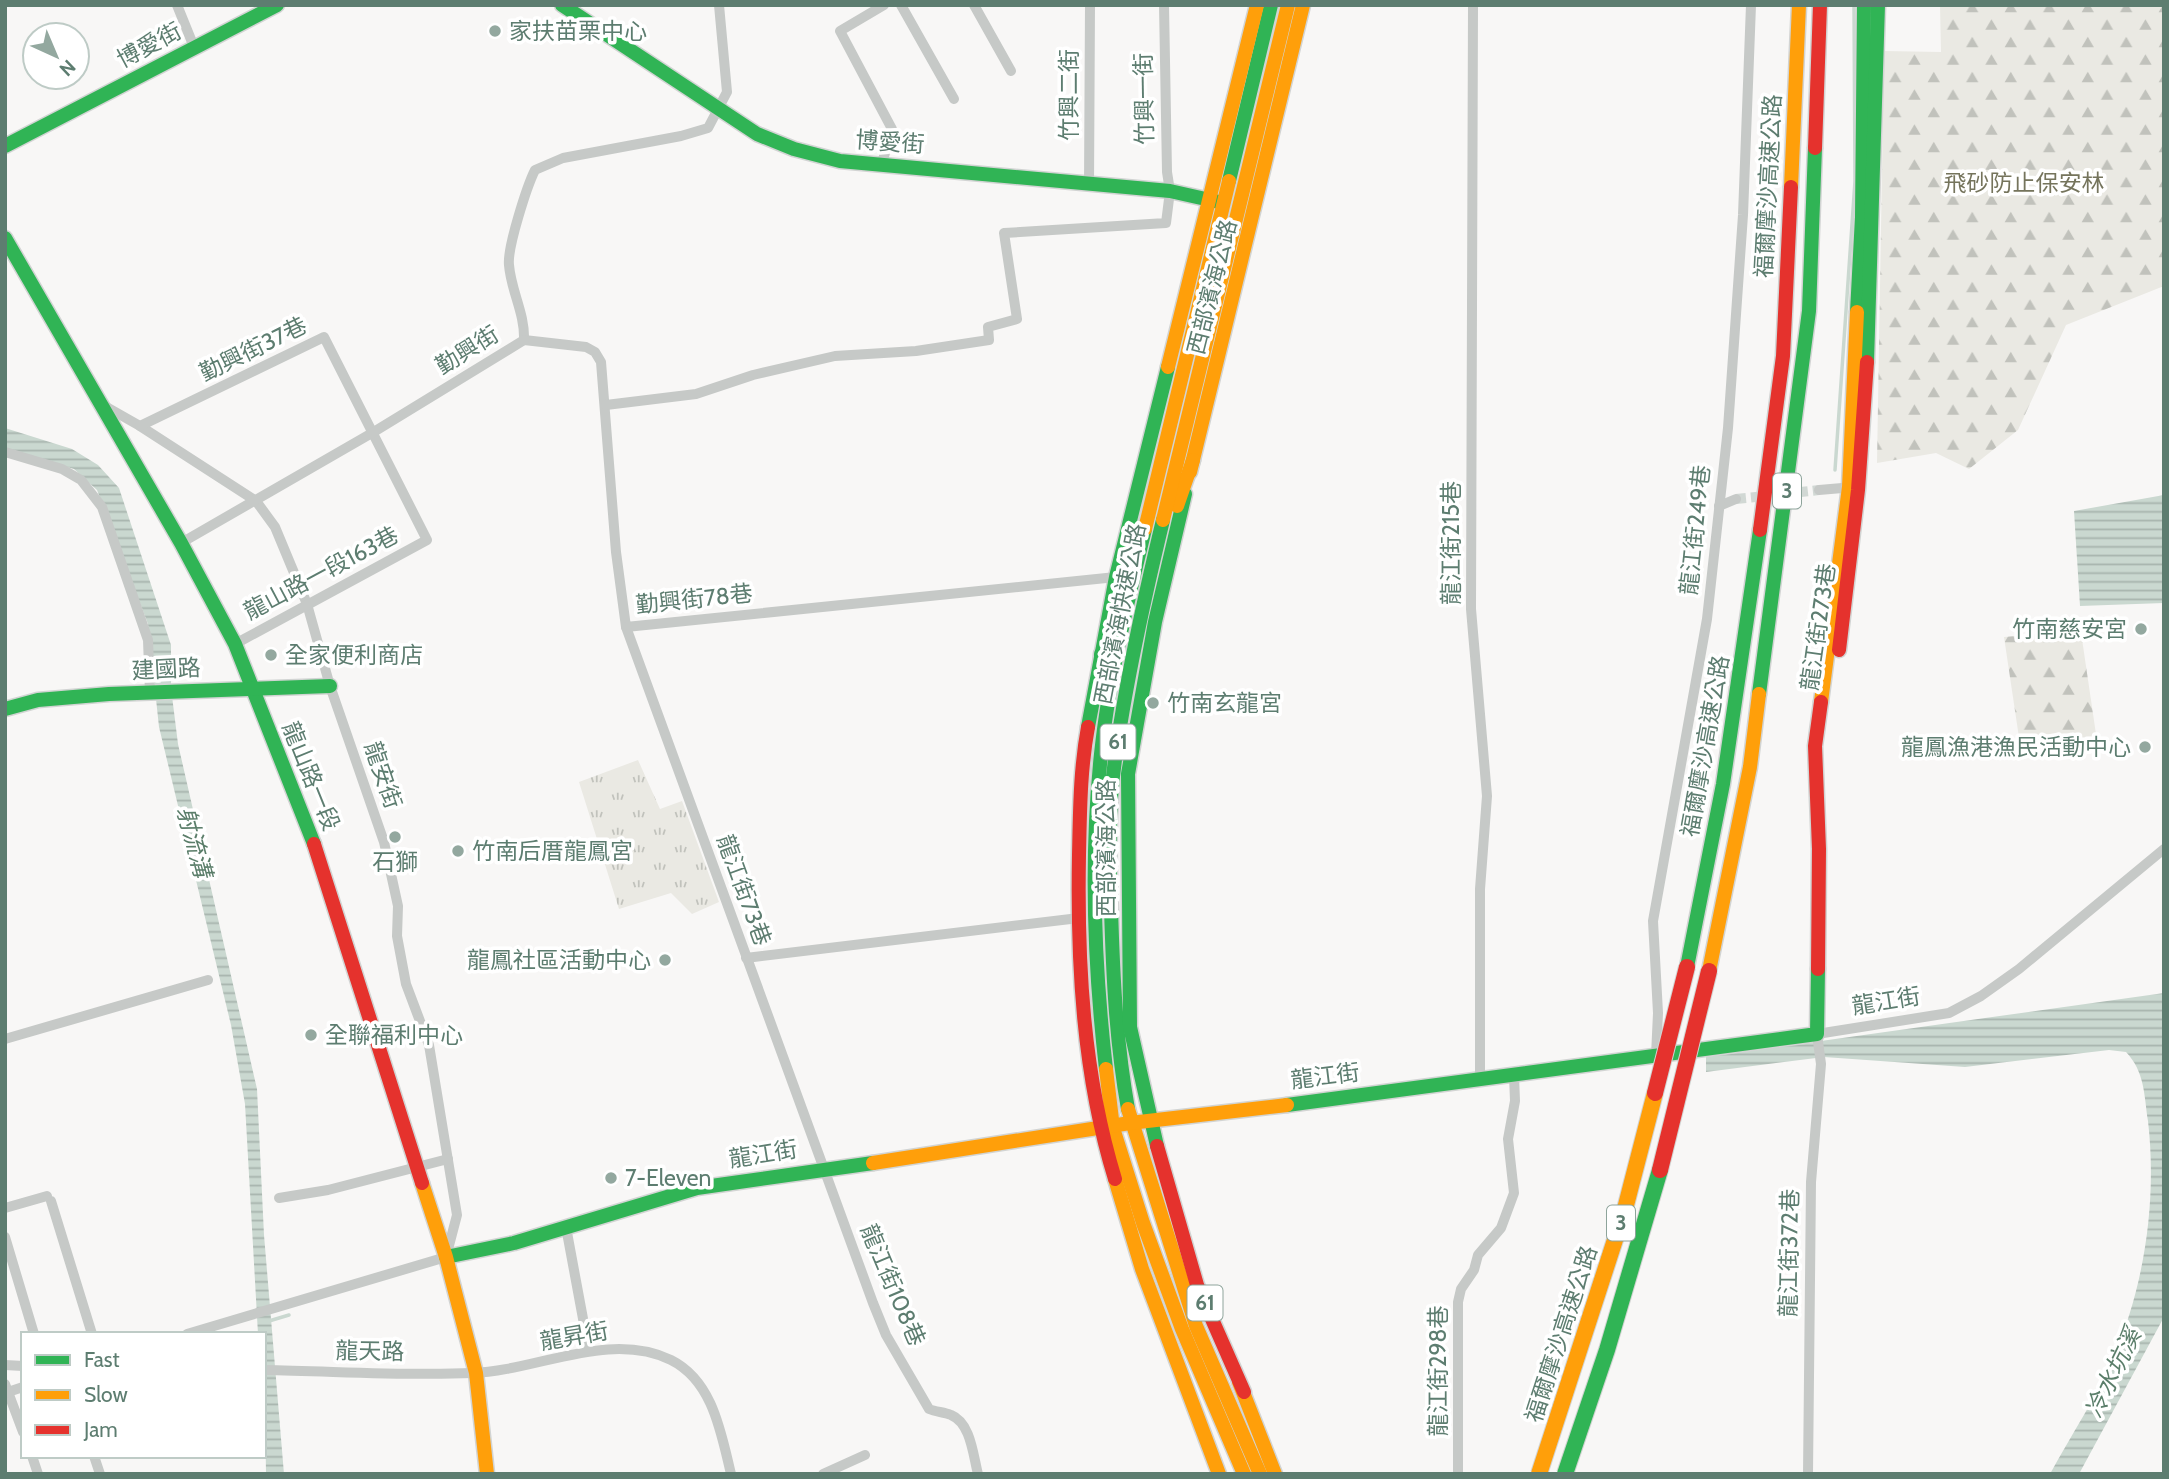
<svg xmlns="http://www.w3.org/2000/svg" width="2169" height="1479" font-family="Cabin,'Noto Sans TC',sans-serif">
  <defs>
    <pattern id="forest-firs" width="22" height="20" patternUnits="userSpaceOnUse" patternTransform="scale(1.75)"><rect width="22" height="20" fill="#eae9e3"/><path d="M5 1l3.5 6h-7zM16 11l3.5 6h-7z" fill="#c1c2bc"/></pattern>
    <pattern id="park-tufts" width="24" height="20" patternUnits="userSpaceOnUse" patternTransform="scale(1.75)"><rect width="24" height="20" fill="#eae9e3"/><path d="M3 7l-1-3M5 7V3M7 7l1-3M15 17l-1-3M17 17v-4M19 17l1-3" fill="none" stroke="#c1c2bc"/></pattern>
    <pattern id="water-rules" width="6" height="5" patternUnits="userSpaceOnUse" patternTransform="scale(1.75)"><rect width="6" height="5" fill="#cad8d0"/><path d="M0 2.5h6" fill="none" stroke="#a7b4ad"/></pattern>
  </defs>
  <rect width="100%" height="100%" fill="#f8f7f6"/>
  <g fill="url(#forest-firs)">
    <path d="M 1940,5 L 2164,5 L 2164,286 L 2066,325 L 2018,430 L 1969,469 L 1936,453 L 1877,463 L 1884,51 L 1941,52 Z"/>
    <path d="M 2073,631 L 2082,639 L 2097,741 L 2021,751 L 2004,637 Z"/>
  </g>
  <path fill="url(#park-tufts)" d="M 638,760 L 660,809 L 682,801 L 719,902 L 692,914 L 671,893 L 619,909 L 579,782 Z"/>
  <g fill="url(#water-rules)">
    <path d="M 5,428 L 72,449 L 98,465 L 119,488 L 171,645 L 171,688 L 178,744 L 257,1089 L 264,1235 L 284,1474 L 266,1474 L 264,1334 L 258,1334 L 245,1104 L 231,1025 L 159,727 L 148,624 L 97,490 L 74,469 L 5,449 Z"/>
    <path d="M 2164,495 L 2164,603 L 2080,606 L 2074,511 Z"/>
    <path d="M 2164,993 L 2164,1317 L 2079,1474 L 2050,1474 C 2071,1435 2097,1397 2114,1356 C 2145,1284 2157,1199 2148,1121 C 2144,1095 2145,1072 2126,1052 L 2109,1050 L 1965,1067 L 1824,1057 L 1706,1072 L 1706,1057 Z"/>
  </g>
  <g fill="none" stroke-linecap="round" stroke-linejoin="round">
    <g stroke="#cad8d0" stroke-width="3.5">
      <path d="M 1835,470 L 1855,181 L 1854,5"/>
      <path d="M 269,1321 L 289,1315"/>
    </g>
    <g stroke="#d1d8d4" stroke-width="10" stroke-dasharray="10 5" stroke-linecap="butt">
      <path d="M 1783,494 L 1819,490"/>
      <path d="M 1736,499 L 1767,496"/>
    </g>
    <g stroke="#d2d4d3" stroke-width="17">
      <g id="fast">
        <path d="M 562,5 L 757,134 L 794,149 L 840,161 L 1170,191 L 1219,202"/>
        <path d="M 5,146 L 277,5"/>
        <path d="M 1229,181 L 1271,5"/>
        <path d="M 5,238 L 181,543 L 235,644 L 314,844"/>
        <path d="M 1857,312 L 1862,217 L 1864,5"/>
        <path d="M 1867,362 L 1878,5"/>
        <path d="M 1101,654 L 1101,695"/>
        <path d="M 1759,694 L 1809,311 L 1815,148"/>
        <path d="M 5,709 L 38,700 L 109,694 L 330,686"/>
        <path d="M 1088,727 L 1116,577 L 1168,367"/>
        <path d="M 1687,967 L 1723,784 L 1760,530"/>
        <path d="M 1106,1069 C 1094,965 1090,860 1101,754 C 1109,679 1127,603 1145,529"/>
        <path d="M 1287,1105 L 1817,1034 L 1818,969"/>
        <path d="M 1128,1109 C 1116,1042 1113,976 1111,908 C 1109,859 1108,809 1115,760 C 1126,679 1144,599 1163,520"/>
        <path d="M 1157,1146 L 1130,1027 L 1128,774 L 1155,622 L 1185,494"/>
        <path d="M 446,1257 L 514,1243 L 697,1188 L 873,1163"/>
      </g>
    </g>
    <g stroke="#d2d4d3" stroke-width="17">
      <g id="slow">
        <path d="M 1791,187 L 1799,5"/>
        <path d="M 1168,367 L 1257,5"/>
        <path d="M 1190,472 L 1303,5"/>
        <path d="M 1177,506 L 1193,460"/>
        <path d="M 1163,520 L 1288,5"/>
        <path d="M 1145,529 L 1229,181"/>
        <path d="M 1821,702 L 1849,487 L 1857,312"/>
        <path d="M 1709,971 L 1750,767 L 1759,694"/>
        <path d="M 1106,1069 L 1113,1128 L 1143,1223 L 1182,1329 L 1244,1474"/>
        <path d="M 1128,1109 L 1196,1326 L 1260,1474"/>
        <path d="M 873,1163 L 1130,1123 L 1287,1105"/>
        <path d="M 1115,1179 L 1142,1269 L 1219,1474"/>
        <path d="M 422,1183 L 446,1257 L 476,1373 L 487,1474"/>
        <path d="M 1239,1382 L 1275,1474"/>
      </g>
    </g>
    <g stroke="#d2d4d3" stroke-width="17">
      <g id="jam">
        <path d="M 1815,148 L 1820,5"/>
        <path d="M 1760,530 L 1783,356 L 1791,187"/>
        <path d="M 1839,650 L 1858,490 L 1867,362"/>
        <path d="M 1088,727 C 1080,770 1080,812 1079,855 C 1077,963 1083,1075 1115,1179"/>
        <path d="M 314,844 L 422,1183"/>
        <path d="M 1818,969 L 1819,849 L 1815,746 L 1821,702"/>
        <path d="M 1157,1146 L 1197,1285 L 1244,1392"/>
      </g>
    </g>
    <g stroke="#c6c9c7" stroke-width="10">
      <path d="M 177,5 L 194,47"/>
      <path d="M 901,5 L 954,99"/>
      <path d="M 974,5 L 1011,71"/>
      <path d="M 1473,5 L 1471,609 L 1487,796 L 1480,889 L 1480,1079"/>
      <path d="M 882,163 L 892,129 L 840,31 L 884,5"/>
      <path d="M 1089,185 L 1090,5"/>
      <path d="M 524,340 L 586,347 L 595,352 L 601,362 L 616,552 L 626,627 L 1116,577"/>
      <path d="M 524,340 C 525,313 511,291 509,265 C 507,248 527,186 535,170 L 563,158 L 681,136 L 708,128 L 727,92 L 719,5"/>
      <path d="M 103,405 L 140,426 L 256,501 L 275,527 L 307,604 L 330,686 L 384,842 L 398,906 L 397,936 L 406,984 L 429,1045 L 457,1215 L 446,1257 L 187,1334"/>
      <path d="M 606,405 L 696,394 L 753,375 L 835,356 L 916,351 L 989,340 L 988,327 L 1017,319 L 1004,233 L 1166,223 L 1170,191 L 1167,172 L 1164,5"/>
      <path d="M 140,426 L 324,337 L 427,540 L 235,644"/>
      <path d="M 5,452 L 62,469 L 81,480 L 102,507 L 148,640 L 150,693"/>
      <path d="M 1819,490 L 1854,487"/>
      <path d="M 1719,506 L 1736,499"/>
      <path d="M 181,543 L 372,433 L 524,340"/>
      <path d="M 626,627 L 873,1303 L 886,1335 L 929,1409 C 936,1412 944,1412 951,1415 C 971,1423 973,1455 978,1474"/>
      <path d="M 746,958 L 1079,918"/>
      <path d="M 5,1039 L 208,980"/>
      <path d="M 1656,1056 L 1658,1013 L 1653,921 L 1707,619 L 1728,428 L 1743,215 L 1751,5"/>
      <path d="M 279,1198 L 328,1190 L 448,1159"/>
      <path d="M 51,1201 L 92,1334"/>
      <path d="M 5,1208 L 47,1196"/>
      <path d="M 566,1227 L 589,1351"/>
      <path d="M 5,1237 L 34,1334"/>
      <path d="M 5,1365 L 23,1366"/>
      <path d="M 264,1370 C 333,1371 403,1376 472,1373 C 537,1371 609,1330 671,1360 C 713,1381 721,1433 731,1474"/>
      <path d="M 5,1384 L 23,1432"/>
      <path d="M 5,1393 L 23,1387"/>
      <path d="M 32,1456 L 38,1474"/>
      <path d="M 94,1456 L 100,1474"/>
      <path d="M 823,1474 L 865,1455"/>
      <path d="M 1458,1474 L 1458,1302 L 1461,1289 L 1474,1270 L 1478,1255 L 1501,1228 L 1514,1193 L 1508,1139 L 1515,1101 L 1514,1076"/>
      <path d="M 1808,1474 L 1811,1182 L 1821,1064 L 1817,1034 L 1949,1013 L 1981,996 L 2019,969 L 2164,849"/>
    </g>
    <use href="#fast" stroke="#30b455" stroke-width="14"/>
    <use href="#slow" stroke="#ff9f0a" stroke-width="14"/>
    <use href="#jam" stroke="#e5322d" stroke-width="14"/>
    <g stroke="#d2d4d2" stroke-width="18" stroke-linecap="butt">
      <path id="fast-bridge" d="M 1565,1474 L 1607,1350 L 1660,1170"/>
    </g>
    <g stroke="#d2d4d2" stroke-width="18" stroke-linecap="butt">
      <path id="slow-bridge" d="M 1539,1474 L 1625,1209 L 1655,1093"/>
    </g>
    <g stroke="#d2d4d2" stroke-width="18" stroke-linecap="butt">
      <g id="jam-bridge">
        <path d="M 1655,1093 L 1687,967"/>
        <path d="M 1660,1170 L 1709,971"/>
      </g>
    </g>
    <use href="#fast-bridge" stroke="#30b455" stroke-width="16"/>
    <use href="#slow-bridge" stroke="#ff9f0a" stroke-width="16"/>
    <use href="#jam-bridge" stroke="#e5322d" stroke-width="16"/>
  </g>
  <g fill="#93a89f" stroke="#fff" stroke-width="2.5">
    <circle cx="495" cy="31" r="7"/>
    <circle cx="2141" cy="629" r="7"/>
    <circle cx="271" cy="655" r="7"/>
    <circle cx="1153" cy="703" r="7"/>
    <circle cx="2145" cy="747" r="7"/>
    <circle cx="395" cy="837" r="7"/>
    <circle cx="458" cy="851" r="7"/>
    <circle cx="665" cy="960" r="7"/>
    <circle cx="311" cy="1035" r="7"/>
    <circle cx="611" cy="1178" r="7"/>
  </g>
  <g text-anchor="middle" stroke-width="7" stroke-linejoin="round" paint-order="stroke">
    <g fill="#fff" stroke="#8ea49b" stroke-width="2">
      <rect x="1773" y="473.5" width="28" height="35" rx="5"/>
      <rect x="1100.5" y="724.5" width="35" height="35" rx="5"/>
      <rect x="1607" y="1205.5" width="28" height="35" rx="5"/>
      <rect x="1187.5" y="1285.5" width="35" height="35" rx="5"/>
    </g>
    <g font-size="21" font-weight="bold" fill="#5d7d70">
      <text x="1787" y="498">3</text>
      <text x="1118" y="749">61</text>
      <text x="1621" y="1230">3</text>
      <text x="1205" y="1310">61</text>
    </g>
    <g font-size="23" fill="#5d7d70" stroke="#fff" text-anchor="start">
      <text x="509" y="39">家扶苗栗中心</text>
      <text x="2127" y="637" text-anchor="end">竹南慈安宮</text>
      <text x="285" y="663">全家便利商店</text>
      <text x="1167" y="711">竹南玄龍宮</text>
      <text x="2131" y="755" text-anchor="end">龍鳳漁港漁民活動中心</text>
      <text x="472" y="859">竹南后厝龍鳳宮</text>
      <text x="395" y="870" text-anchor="middle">石獅</text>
      <text x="651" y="968" text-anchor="end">龍鳳社區活動中心</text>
      <text x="325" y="1043">全聯福利中心</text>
      <text x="625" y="1186">7-Eleven</text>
    </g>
    <g font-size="23" fill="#5d7d70" stroke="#fff">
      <text transform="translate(149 45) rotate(-28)" y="8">博愛街</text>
      <text transform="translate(1069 95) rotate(-90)" y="8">竹興二街</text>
      <text transform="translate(1144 99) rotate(-91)" y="8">竹興一街</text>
      <text transform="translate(890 142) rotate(4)" y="8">博愛街</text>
      <text transform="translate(1768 186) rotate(-87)" y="8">福爾摩沙高速公路</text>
      <text transform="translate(1212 287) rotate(-76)" y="8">西部濱海公路</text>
      <text transform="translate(253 349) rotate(-26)" y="8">勤興街37巷</text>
      <text transform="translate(467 350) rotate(-32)" y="8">勤興街</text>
      <text transform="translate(1695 530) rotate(-84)" y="8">龍江街249巷</text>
      <text transform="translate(1451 543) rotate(-90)" y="8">龍江街215巷</text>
      <text transform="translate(321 573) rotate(-28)" y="8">龍山路一段163巷</text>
      <text transform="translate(694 599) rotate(-6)" y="8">勤興街78巷</text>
      <text transform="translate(1120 614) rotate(-79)" y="8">西部濱海快速公路</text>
      <text transform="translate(1818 627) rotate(-82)" y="8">龍江街273巷</text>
      <text transform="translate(166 669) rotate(-3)" y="8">建國路</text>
      <text transform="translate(1705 746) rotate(-80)" y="8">福爾摩沙高速公路</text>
      <text transform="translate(383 775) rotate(71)" y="8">龍安街</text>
      <text transform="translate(311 776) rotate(68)" y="8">龍山路一段</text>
      <text transform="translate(1106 848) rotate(-90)" y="8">西部濱海公路</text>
      <text transform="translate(744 890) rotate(70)" y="8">龍江街73巷</text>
      <text transform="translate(1886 1001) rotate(-9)" y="8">龍江街</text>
      <text transform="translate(1325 1076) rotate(-7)" y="8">龍江街</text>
      <text transform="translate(763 1154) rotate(-9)" y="8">龍江街</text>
      <text transform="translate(1789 1253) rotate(-89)" y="8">龍江街372巷</text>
      <text transform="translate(893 1285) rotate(67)" y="8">龍江街108巷</text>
      <text transform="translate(1561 1334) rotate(-72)" y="8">福爾摩沙高速公路</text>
      <text transform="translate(574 1336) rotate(-10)" y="8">龍昇街</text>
      <text transform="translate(370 1351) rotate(1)" y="8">龍天路</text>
      <text transform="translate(1438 1371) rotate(-90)" y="8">龍江街298巷</text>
    </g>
    <g font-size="23" fill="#75745c" stroke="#fff">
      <text x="2024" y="191">飛砂防止保安林</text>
    </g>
    <g font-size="24" font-style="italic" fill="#5b7e6a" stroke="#fff">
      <text transform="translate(194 842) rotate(75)" y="8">射流溝</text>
      <text transform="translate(2113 1373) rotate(-64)" y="8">冷水坑溪</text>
    </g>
  </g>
  <rect width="2169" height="1479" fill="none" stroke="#5d7d70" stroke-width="14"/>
  <rect x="21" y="1332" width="245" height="126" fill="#ffffff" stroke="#becbc6" stroke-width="2"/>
  <rect x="35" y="1355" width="35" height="10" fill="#30b455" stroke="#becbc6" stroke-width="2"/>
  <text x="84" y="1367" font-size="21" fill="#5d7d70">Fast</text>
  <rect x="35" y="1390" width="35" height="10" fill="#ff9f0a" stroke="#becbc6" stroke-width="2"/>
  <text x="84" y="1402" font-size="21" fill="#5d7d70">Slow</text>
  <rect x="35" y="1425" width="35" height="10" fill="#e5322d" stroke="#becbc6" stroke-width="2"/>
  <text x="84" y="1437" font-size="21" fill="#5d7d70">Jam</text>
  <g transform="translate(56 56) rotate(136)"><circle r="33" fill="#ffffff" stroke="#becbc6" stroke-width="2"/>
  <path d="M0-5L12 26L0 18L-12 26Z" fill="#93a89f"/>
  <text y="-10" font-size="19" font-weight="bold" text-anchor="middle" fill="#5d7d70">N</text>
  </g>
</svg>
